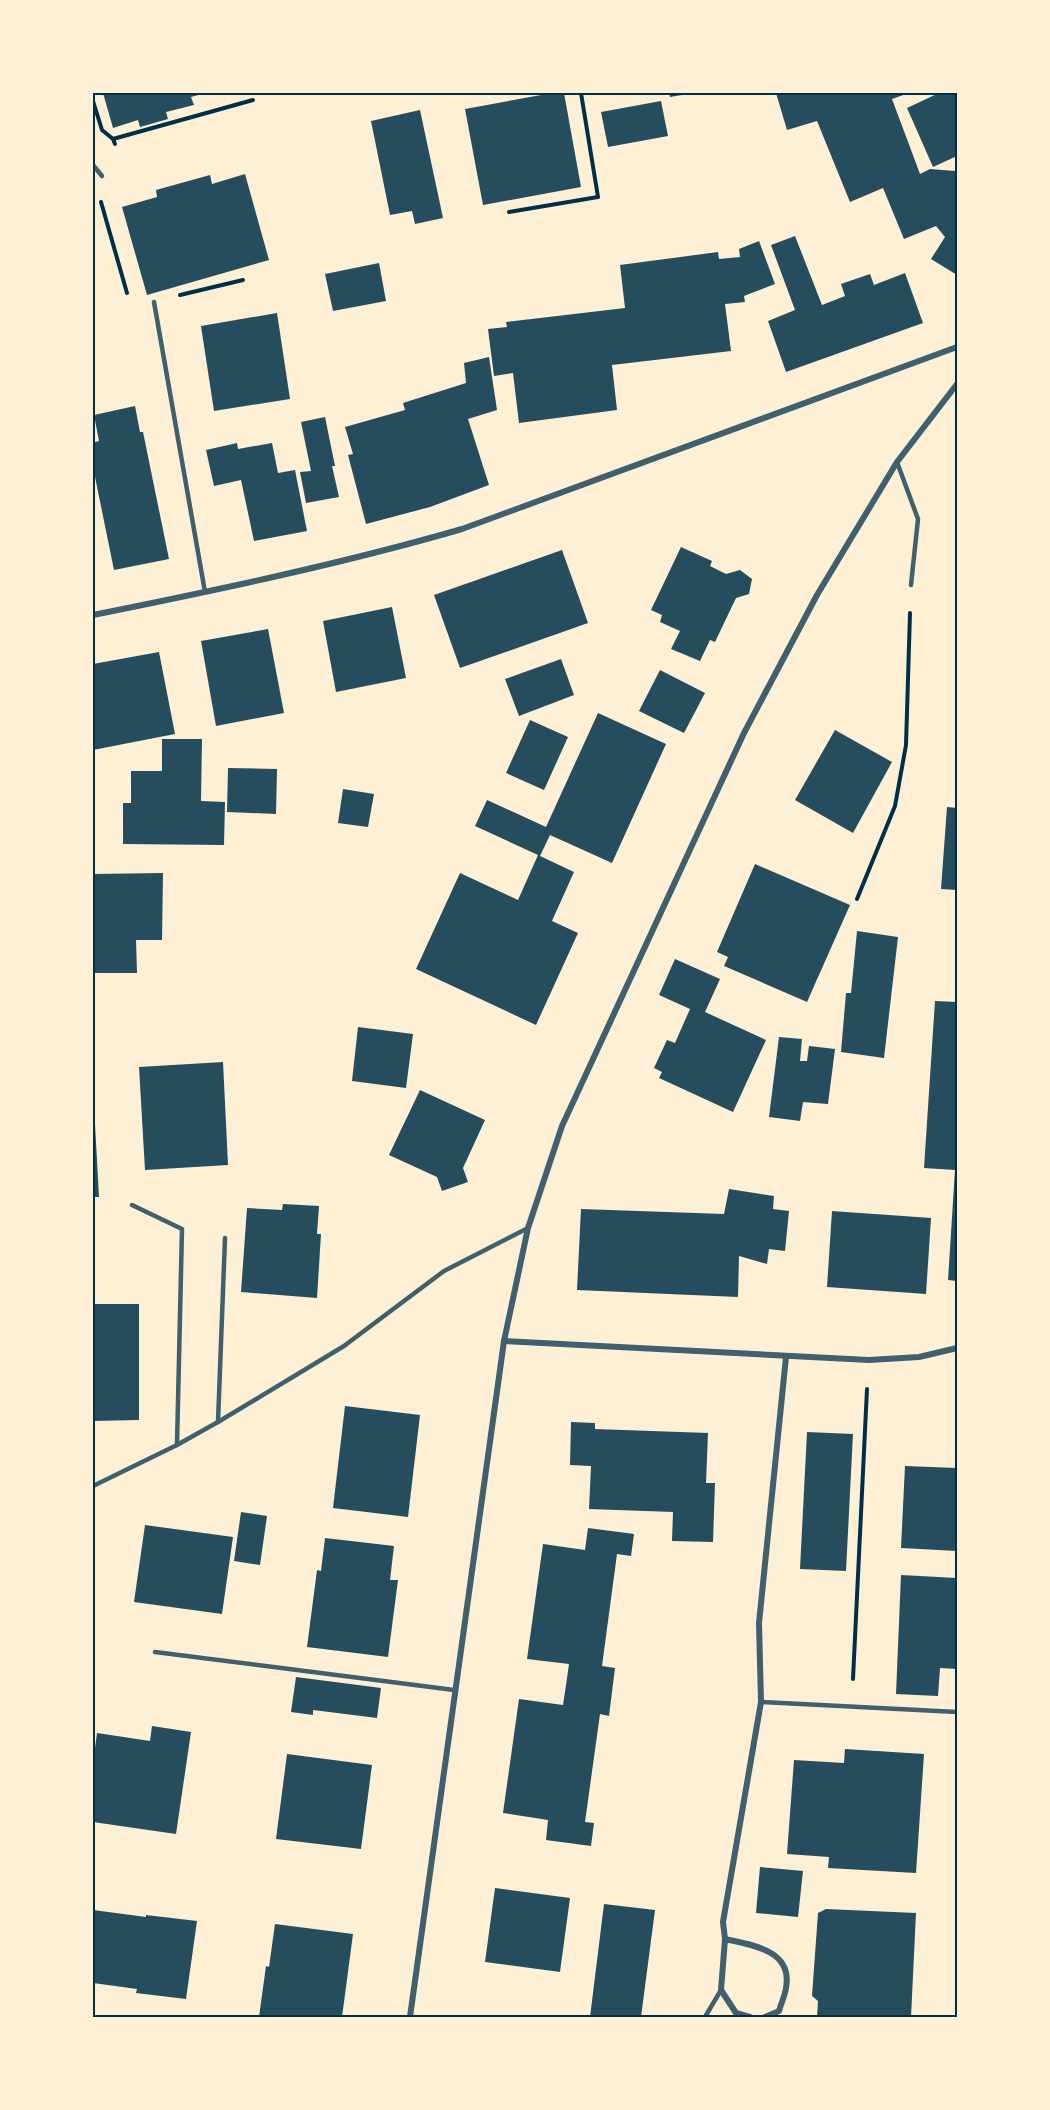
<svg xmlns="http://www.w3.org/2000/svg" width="1050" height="2110" font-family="Barlow,sans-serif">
  <rect width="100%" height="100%" fill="#fdf0d5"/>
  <g fill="#264d5e">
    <path d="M 103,93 L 202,93 L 202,94 L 191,97 L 194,105 L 166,112 L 168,119 L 140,127 L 138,120 L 113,128 Z"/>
    <path d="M 552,93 L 564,93 L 581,187 L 483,205 L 465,109 Z"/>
    <path d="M 669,93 L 687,93 L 688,94 L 670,97 Z"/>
    <path d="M 776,93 L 909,93 L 892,99 L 920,174 L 930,169 L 955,171 L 957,184 L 957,275 L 931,259 L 945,237 L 936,226 L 904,239 L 883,188 L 850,202 L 817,121 L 787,130 Z"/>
    <path d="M 939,93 L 957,93 L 957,156 L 933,167 L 907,108 Z"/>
    <path d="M 661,101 L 668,136 L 608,147 L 601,112 Z"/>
    <path d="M 420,110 L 443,218 L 415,224 L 412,211 L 390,215 L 371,121 Z"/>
    <path d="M 245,174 L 269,260 L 147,295 L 122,207 L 157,197 L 156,190 L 210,175 L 212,184 Z"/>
    <path d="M 795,236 L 822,305 L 845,296 L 841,284 L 870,274 L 874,285 L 905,273 L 923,323 L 786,372 L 768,321 L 795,310 L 771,245 Z"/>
    <path d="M 759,241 L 775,284 L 744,296 L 745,302 L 725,304 L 731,351 L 612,365 L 617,410 L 519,423 L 513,373 L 494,376 L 488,329 L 507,327 L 506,322 L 625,308 L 620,265 L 718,252 L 719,259 L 740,257 L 739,249 Z"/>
    <path d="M 379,263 L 386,301 L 333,311 L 325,274 Z"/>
    <path d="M 277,313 L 290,399 L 214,411 L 201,326 Z"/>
    <path d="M 489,357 L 497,410 L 468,419 L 489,485 L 430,507 L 366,524 L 348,455 L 353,454 L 345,427 L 405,410 L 403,403 L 466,383 L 464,363 Z"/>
    <path d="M 135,406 L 140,432 L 143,432 L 169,559 L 114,570 L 93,467 L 93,435 L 95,442 L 99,441 L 94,415 Z"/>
    <path d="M 325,417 L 335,466 L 332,466 L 339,497 L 306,503 L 300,472 L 311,471 L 301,422 Z"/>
    <path d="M 237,443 L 238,449 L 272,443 L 278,473 L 295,470 L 307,531 L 254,541 L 241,480 L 214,486 L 206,450 Z"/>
    <path d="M 681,547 L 712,561 L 710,566 L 726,574 L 740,570 L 752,579 L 749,594 L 736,598 L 715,642 L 710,640 L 700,661 L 671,649 L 680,631 L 660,622 L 662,615 L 651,610 Z"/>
    <path d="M 562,550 L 588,623 L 460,668 L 434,595 Z"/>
    <path d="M 392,607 L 406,678 L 336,692 L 323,621 Z"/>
    <path d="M 268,629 L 284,713 L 216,726 L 201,641 Z"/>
    <path d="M 159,652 L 175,734 L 93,750 L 93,664 Z"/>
    <path d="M 561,659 L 574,695 L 519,716 L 505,679 Z"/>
    <path d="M 660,670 L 705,693 L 684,733 L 639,711 Z"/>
    <path d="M 598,713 L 666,744 L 612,863 L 550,835 L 540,856 L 574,872 L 552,921 L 578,933 L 536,1025 L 416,969 L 460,873 L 518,900 L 538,855 L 475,826 L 487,800 L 546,827 Z"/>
    <path d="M 530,720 L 568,737 L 544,790 L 506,773 Z"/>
    <path d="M 835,730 L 892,762 L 853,833 L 795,800 Z"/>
    <path d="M 162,739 L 202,739 L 201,801 L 225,802 L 224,845 L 123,844 L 123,803 L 131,803 L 131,771 L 162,771 Z"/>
    <path d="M 228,768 L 277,769 L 276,814 L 227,812 Z"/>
    <path d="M 343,789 L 374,794 L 368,827 L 338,823 Z"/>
    <path d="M 947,807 L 957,808 L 957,890 L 941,889 Z"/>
    <path d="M 755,864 L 850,905 L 807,1002 L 724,966 L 728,957 L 717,952 Z"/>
    <path d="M 163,873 L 162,940 L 136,940 L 137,973 L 93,973 L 93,874 Z"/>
    <path d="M 857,931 L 898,937 L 884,1058 L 841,1052 L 846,993 L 851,993 Z"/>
    <path d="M 675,959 L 720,979 L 705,1012 L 766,1040 L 733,1112 L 659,1078 L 662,1072 L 654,1068 L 667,1040 L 675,1043 L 690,1009 L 659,995 Z"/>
    <path d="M 935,1001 L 957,1002 L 957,1281 L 948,1280 L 955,1170 L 924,1168 Z"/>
    <path d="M 358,1027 L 413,1034 L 406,1088 L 352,1081 Z"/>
    <path d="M 779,1037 L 802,1039 L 800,1061 L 807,1061 L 809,1046 L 835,1049 L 828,1104 L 803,1102 L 800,1121 L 769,1117 Z"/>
    <path d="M 223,1062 L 228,1165 L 145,1170 L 139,1067 Z"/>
    <path d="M 420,1090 L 485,1120 L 463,1168 L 468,1182 L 442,1191 L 437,1177 L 389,1155 Z"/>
    <path d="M 93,1124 L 95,1124 L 99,1197 L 93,1197 Z"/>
    <path d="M 729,1189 L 774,1196 L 773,1209 L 789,1211 L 785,1251 L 769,1249 L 767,1264 L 739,1256 L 738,1297 L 577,1290 L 581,1209 L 724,1214 Z"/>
    <path d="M 283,1204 L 319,1206 L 317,1234 L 321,1234 L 317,1298 L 241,1292 L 247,1208 L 282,1210 Z"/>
    <path d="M 832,1211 L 931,1218 L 926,1294 L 827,1287 Z"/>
    <path d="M 93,1304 L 139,1304 L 139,1420 L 93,1421 Z"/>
    <path d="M 345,1406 L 420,1415 L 408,1517 L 333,1508 Z"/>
    <path d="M 571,1422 L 595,1423 L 595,1429 L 708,1433 L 706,1483 L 715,1483 L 713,1542 L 672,1541 L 673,1512 L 589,1509 L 591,1466 L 570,1465 Z"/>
    <path d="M 807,1432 L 853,1434 L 846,1571 L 800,1569 Z"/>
    <path d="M 905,1466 L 957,1468 L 957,1551 L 901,1548 Z"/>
    <path d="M 241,1512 L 267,1516 L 260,1565 L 234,1561 Z"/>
    <path d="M 145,1525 L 233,1537 L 222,1614 L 134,1602 Z"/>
    <path d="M 588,1528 L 634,1534 L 631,1556 L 617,1554 L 602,1666 L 615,1668 L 609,1716 L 600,1714 L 585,1822 L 594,1823 L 591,1846 L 546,1840 L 548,1820 L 503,1813 L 519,1699 L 563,1705 L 566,1685 L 569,1664 L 527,1659 L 543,1544 L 585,1550 Z"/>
    <path d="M 325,1538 L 394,1546 L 390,1580 L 398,1580 L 388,1657 L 307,1647 L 317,1570 L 321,1571 Z"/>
    <path d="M 901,1575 L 957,1578 L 957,1669 L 940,1668 L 938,1696 L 896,1694 Z"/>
    <path d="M 296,1677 L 381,1688 L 377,1718 L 313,1710 L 313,1715 L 291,1712 Z"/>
    <path d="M 152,1726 L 191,1732 L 176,1834 L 93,1822 L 93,1763 L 97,1733 L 150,1741 Z"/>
    <path d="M 845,1749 L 924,1754 L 916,1873 L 828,1868 L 829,1857 L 787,1854 L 794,1760 L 844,1763 Z"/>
    <path d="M 287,1754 L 372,1765 L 361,1849 L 276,1839 Z"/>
    <path d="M 760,1867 L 803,1871 L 798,1917 L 756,1913 Z"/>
    <path d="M 495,1888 L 570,1898 L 560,1972 L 485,1962 Z"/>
    <path d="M 604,1904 L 655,1910 L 641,2017 L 590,2017 Z"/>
    <path d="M 826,1909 L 916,1913 L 911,2017 L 817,2017 L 818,2001 L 812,1996 L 818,1913 Z"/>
    <path d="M 93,1910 L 146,1917 L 146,1915 L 197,1921 L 186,1999 L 136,1993 L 137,1989 L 93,1983 Z"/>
    <path d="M 275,1924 L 353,1934 L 342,2017 L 259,2017 L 266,1966 L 269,1967 Z"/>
  </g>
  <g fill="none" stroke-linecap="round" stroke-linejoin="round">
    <g stroke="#003049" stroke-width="4">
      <path d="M 93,101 L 102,130 L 113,139 L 115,144"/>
      <path d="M 113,139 L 253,100"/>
      <path d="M 101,202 L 127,293"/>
      <path d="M 509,212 L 598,197 L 581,93"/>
      <path d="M 180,295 L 243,280"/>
      <path d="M 857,899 L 895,806 L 906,745 L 910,613"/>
      <path d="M 853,1679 L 867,1389"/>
    </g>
    <g stroke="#3f606c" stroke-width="4.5">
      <path d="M 93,165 L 102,176"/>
      <path d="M 154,302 L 205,592"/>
      <path d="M 897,462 L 918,519 L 911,585"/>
      <path d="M 132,1205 L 182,1229 L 177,1445"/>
      <path d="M 218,1422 L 225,1238"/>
      <path d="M 93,1486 L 177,1445 L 218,1422 L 344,1346 L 444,1271 L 528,1228"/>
      <path d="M 155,1652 L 454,1690"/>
      <path d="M 761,1702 L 957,1712"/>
      <path d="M 705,2017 L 721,1990"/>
    </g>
    <g stroke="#3f606c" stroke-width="6">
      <path d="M 93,615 C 217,590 341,564 462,529 L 957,347"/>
      <path d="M 504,1341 L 869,1360 L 919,1357 L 957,1348"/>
      <path d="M 725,1939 C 752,1945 793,1950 786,1988 C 785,1996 781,2003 779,2011 L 765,2017"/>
      <path d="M 410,2017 L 504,1341 L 528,1228 L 562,1126 L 744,733 L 817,595 L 897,462 L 957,384"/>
      <path d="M 750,2017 L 736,2013 L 721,1990 L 725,1939 L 723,1922 L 761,1702 L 759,1623 L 786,1357"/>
    </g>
  </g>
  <rect width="1050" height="2110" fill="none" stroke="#fdf0d5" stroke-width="189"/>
  <rect x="94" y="94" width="862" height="1922" fill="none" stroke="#003049" stroke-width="2"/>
</svg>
